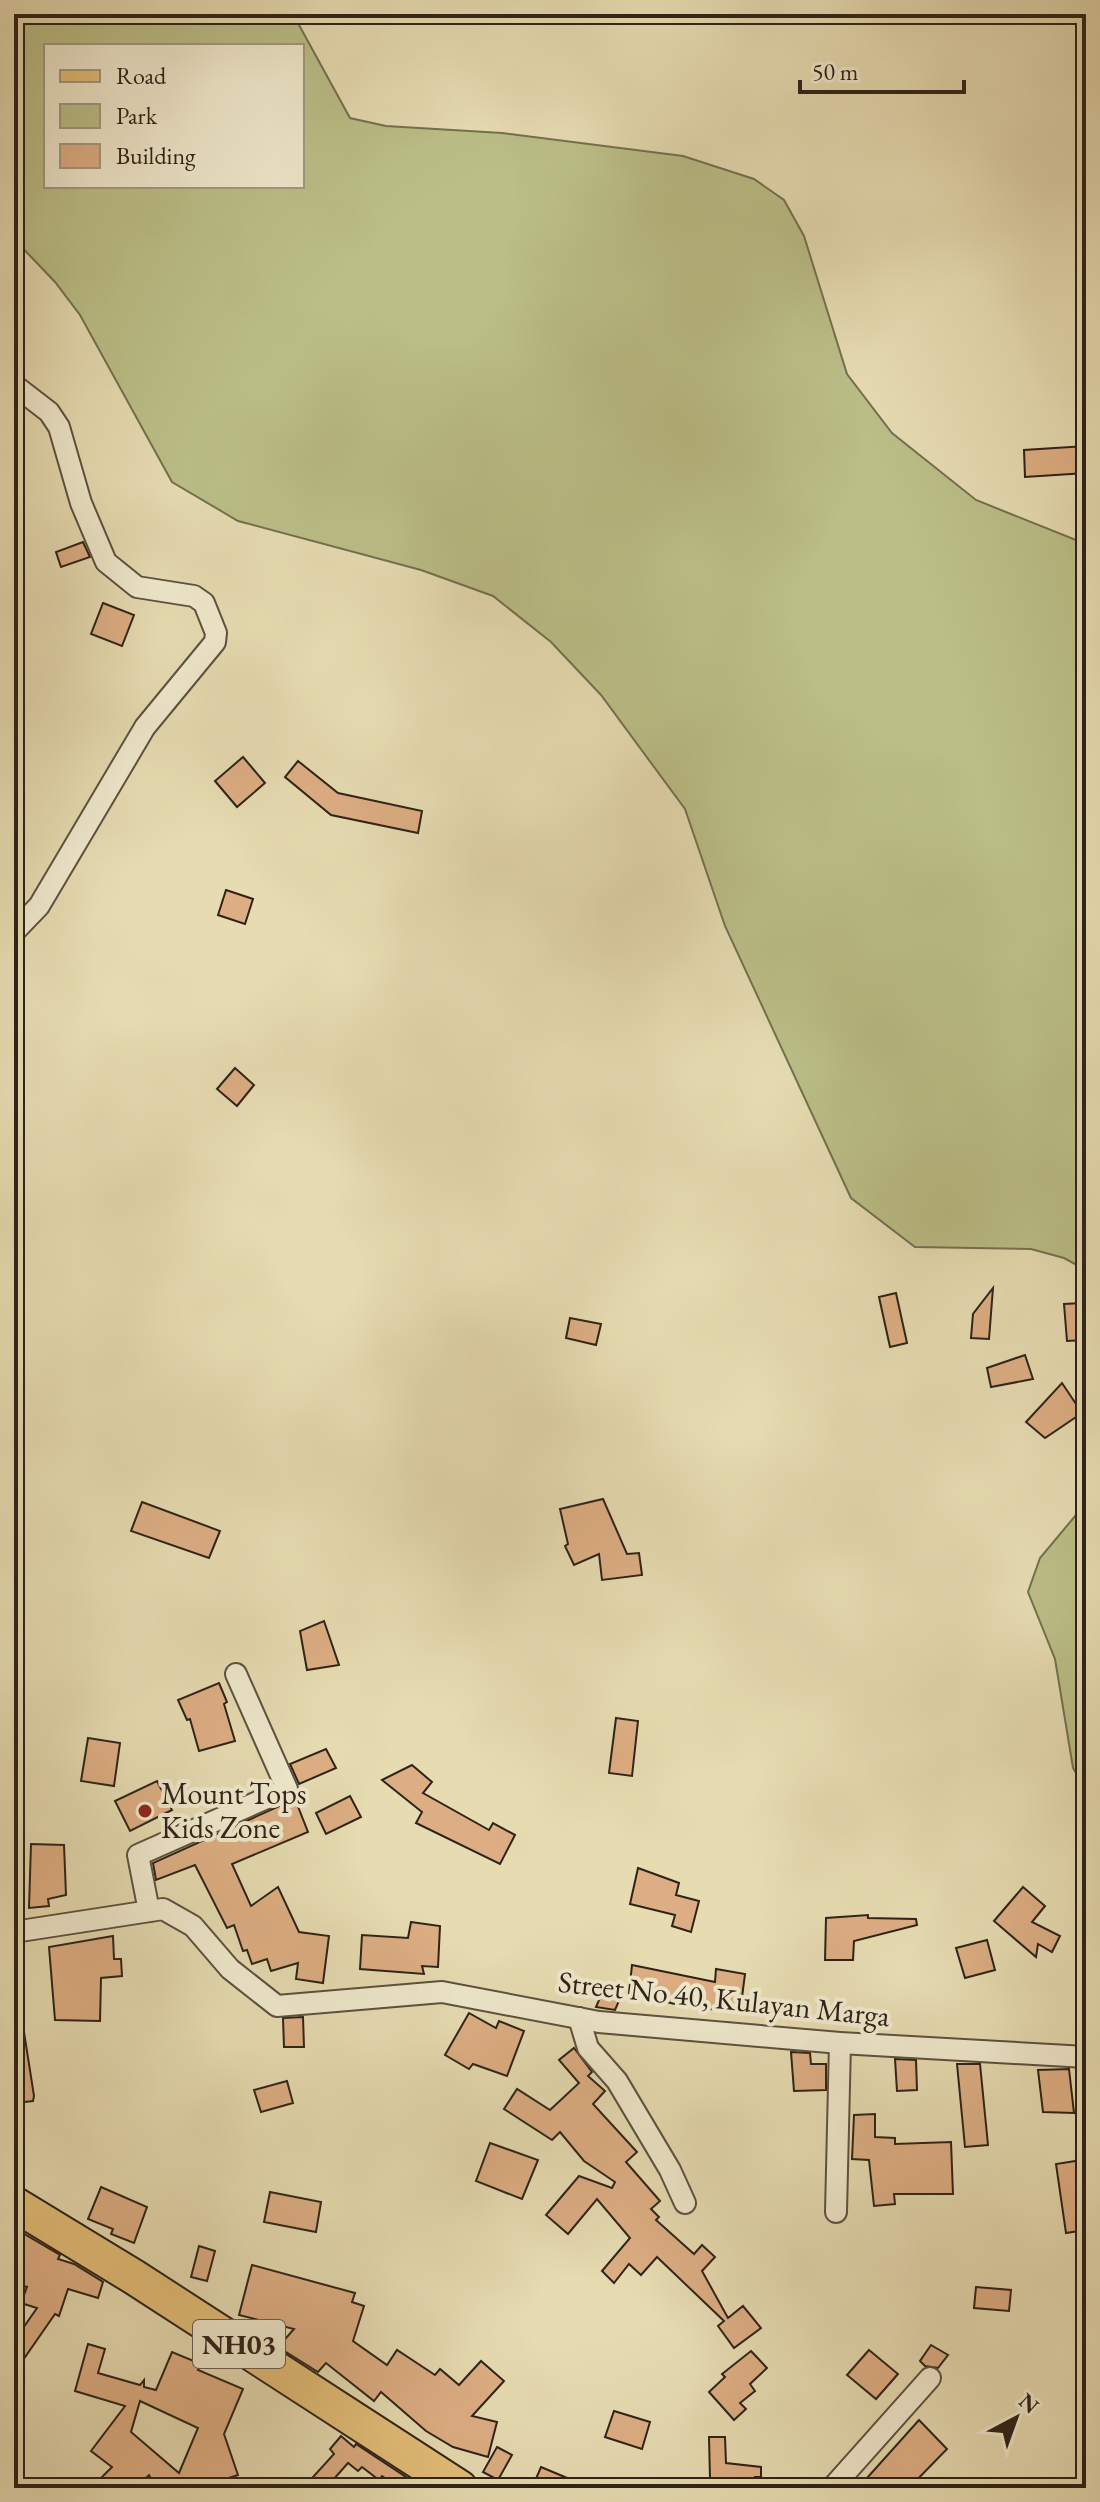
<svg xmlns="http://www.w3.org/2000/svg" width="1100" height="2502" font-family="'EB Garamond',serif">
  <rect width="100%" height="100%" fill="#e6dbb1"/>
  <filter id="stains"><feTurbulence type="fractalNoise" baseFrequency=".0025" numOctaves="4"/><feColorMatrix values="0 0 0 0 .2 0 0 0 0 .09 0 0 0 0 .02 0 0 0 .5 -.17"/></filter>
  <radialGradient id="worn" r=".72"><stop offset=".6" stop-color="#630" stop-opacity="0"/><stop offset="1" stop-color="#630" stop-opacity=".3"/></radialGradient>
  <g fill="#bbbe87" stroke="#747050" stroke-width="2" fill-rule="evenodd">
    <path d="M 14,14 L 293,14 L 350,118 L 386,126 L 502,133 L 683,156 L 754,179 L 784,200 L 804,236 L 847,374 L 892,433 L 976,500 L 1086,544 L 1086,1270 L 1064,1258 L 1031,1249 L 915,1247 L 851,1198 L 725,926 L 685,809 L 601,695 L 551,642 L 493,596 L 421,570 L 238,521 L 172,482 L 80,315 L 55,282 L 14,239 ZM 46,46 L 302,46 L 302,186 L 46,186 Z"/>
    <path d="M 1086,1503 L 1086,1790 L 1073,1768 L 1055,1659 L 1028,1592 L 1040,1558 Z"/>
  </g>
  <g fill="#ddae83" stroke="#2e2318" stroke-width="2" fill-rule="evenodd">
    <path d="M 1086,446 L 1086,473 L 1025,477 L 1024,450 Z"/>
    <path d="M 83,542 L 90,557 L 61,567 L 56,552 Z"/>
    <path d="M 103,603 L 134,615 L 122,646 L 91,634 Z"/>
    <path d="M 243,757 L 265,783 L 237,807 L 215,781 Z"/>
    <path d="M 298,761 L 338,793 L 422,811 L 418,833 L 331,815 L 285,777 Z"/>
    <path d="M 226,890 L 253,899 L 245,924 L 218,915 Z"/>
    <path d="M 235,1068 L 254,1085 L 237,1106 L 217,1089 Z"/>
    <path d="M 993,1288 L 989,1339 L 971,1338 L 973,1314 Z"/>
    <path d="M 896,1293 L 907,1343 L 890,1347 L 879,1297 Z"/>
    <path d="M 1082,1303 L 1085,1340 L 1067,1341 L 1064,1304 Z"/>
    <path d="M 570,1318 L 601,1324 L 596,1345 L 566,1338 Z"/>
    <path d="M 1025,1355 L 1033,1379 L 991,1387 L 987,1368 Z"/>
    <path d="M 1062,1383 L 1082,1413 L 1045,1438 L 1026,1422 Z"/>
    <path d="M 603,1499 L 627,1554 L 639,1553 L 642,1575 L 602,1580 L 599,1554 L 574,1565 L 565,1546 L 568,1544 L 560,1509 Z"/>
    <path d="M 142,1502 L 220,1531 L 209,1558 L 131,1531 Z"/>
    <path d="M 324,1621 L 339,1665 L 307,1670 L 300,1631 Z"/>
    <path d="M 219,1683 L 227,1702 L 224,1704 L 235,1741 L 199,1751 L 190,1719 L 187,1720 L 178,1700 Z"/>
    <path d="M 616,1718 L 638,1721 L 632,1776 L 609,1773 Z"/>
    <path d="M 88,1738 L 120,1743 L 114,1786 L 81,1781 Z"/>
    <path d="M 326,1749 L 336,1768 L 299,1784 L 290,1764 Z"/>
    <path d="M 412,1765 L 432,1782 L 423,1793 L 489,1830 L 493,1823 L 515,1835 L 500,1864 L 416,1823 L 422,1812 L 382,1780 Z"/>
    <path d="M 157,1781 L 172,1810 L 130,1831 L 115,1801 Z"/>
    <path d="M 350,1796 L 361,1817 L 326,1834 L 316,1813 Z"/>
    <path d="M 295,1799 L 308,1832 L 232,1864 L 251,1906 L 278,1887 L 299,1932 L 329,1936 L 323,1983 L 296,1979 L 298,1963 L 271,1971 L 267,1959 L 252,1964 L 247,1950 L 243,1951 L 234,1925 L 227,1928 L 195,1865 L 156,1880 L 153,1863 Z"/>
    <path d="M 31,1844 L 64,1845 L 66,1895 L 48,1899 L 49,1906 L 29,1908 Z"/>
    <path d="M 638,1868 L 679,1883 L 676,1895 L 699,1901 L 691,1932 L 672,1926 L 675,1915 L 630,1904 Z"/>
    <path d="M 1023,1887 L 1045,1906 L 1032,1922 L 1060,1936 L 1052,1952 L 1038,1944 L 1036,1957 L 994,1921 Z"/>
    <path d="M 868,1915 L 868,1918 L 916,1919 L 917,1925 L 854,1941 L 853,1960 L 825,1960 L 826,1918 Z"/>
    <path d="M 411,1922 L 440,1926 L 438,1967 L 422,1966 L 424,1974 L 360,1969 L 362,1935 L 408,1938 Z"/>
    <path d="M 113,1936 L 114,1959 L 121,1959 L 122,1976 L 101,1978 L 100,2021 L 55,2020 L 49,1947 Z"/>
    <path d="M 987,1940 L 995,1970 L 965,1978 L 956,1948 Z"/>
    <path d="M 632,1965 L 715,1982 L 716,1969 L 745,1974 L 740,2013 L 679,2005 L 629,1993 Z"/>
    <path d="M 605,1986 L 622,1994 L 615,2010 L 596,2007 Z"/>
    <path d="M 469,2013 L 496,2028 L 499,2021 L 524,2031 L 507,2076 L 473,2064 L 469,2069 L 445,2055 Z"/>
    <path d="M 303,2017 L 304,2047 L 284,2047 L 283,2018 Z"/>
    <path d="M 24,2032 L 34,2096 L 33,2101 L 16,2103 L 14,2033 Z"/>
    <path d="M 574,2048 L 592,2072 L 588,2076 L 605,2091 L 593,2104 L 637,2152 L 626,2162 L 660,2201 L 651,2209 L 659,2217 L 656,2220 L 694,2254 L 702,2245 L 715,2257 L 702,2271 L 728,2318 L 743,2306 L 761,2328 L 734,2348 L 718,2326 L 724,2321 L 657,2257 L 641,2275 L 629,2264 L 614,2283 L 602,2271 L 630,2238 L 597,2199 L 568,2234 L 546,2215 L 579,2176 L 612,2188 L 615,2182 L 584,2161 L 560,2132 L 552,2140 L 504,2109 L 517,2089 L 550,2110 L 579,2083 L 559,2060 Z"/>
    <path d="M 791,2052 L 810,2053 L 811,2064 L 826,2064 L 826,2090 L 794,2091 Z"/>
    <path d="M 895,2059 L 916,2060 L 917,2090 L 897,2091 Z"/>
    <path d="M 957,2064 L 980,2064 L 988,2145 L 965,2147 Z"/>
    <path d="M 1069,2069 L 1074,2113 L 1043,2112 L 1038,2070 Z"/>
    <path d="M 287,2081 L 293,2103 L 261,2112 L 254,2090 Z"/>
    <path d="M 875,2114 L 875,2137 L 895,2138 L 895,2144 L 951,2142 L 953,2194 L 894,2194 L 895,2204 L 874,2206 L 869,2160 L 852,2159 L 854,2115 Z"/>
    <path d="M 490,2143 L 538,2160 L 522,2199 L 476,2181 Z"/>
    <path d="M 1082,2160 L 1086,2230 L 1066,2233 L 1056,2164 Z"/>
    <path d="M 101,2187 L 147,2207 L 134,2243 L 111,2234 L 113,2229 L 88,2219 Z"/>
    <path d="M 270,2192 L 321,2202 L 316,2232 L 264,2222 Z"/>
    <path d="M 14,2228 L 60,2255 L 58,2259 L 74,2264 L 103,2282 L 98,2298 L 68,2289 L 59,2316 L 55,2314 L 14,2373 L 14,2341 L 37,2308 L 21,2303 L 27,2287 L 14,2283 Z"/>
    <path d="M 199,2246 L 215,2251 L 207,2281 L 191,2277 Z"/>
    <path d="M 252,2265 L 355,2293 L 352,2302 L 364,2306 L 353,2341 L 387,2365 L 397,2350 L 435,2375 L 440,2369 L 459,2385 L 481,2361 L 504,2381 L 472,2416 L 497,2422 L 488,2457 L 453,2447 L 426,2431 L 381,2392 L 374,2401 L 326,2363 L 318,2372 L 278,2347 L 294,2329 L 239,2315 Z"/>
    <path d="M 976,2287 L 1011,2290 L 1009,2311 L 974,2308 Z"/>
    <path d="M 88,2344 L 105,2349 L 98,2373 L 140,2385 L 144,2380 L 144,2387 L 156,2390 L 172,2352 L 201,2364 L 198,2370 L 243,2389 L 224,2434 L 238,2475 L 198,2488 L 156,2488 L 149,2475 L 135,2488 L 111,2488 L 101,2478 L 112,2467 L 91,2451 L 125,2406 L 75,2391 ZM 140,2401 L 198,2428 L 179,2473 L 131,2432 Z"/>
    <path d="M 931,2345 L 948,2355 L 938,2368 L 925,2366 L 920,2361 Z"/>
    <path d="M 869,2350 L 898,2374 L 876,2399 L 847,2375 Z"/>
    <path d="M 751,2351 L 767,2368 L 750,2384 L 755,2391 L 740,2403 L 746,2409 L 734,2420 L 709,2392 L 725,2377 L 722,2374 Z"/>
    <path d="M 614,2411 L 650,2422 L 642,2449 L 605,2437 Z"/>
    <path d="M 919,2420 L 947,2449 L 909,2488 L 858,2488 Z"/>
    <path d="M 341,2436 L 354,2447 L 356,2444 L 421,2487 L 400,2488 L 382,2476 L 379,2480 L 362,2467 L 358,2471 L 348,2463 L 326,2488 L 303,2488 L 334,2454 L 330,2449 Z"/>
    <path d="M 709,2437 L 725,2437 L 726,2463 L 761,2467 L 761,2477 L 755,2477 L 754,2485 L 732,2481 L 732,2478 L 710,2478 Z"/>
    <path d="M 497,2447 L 512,2455 L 498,2480 L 483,2472 Z"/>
    <path d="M 541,2467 L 591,2488 L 532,2488 Z"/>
  </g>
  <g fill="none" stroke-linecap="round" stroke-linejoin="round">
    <g stroke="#5c513e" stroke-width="24">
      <g id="street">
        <path d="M 14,385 L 49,412 L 59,427 L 81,503 L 106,562 L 137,587 L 194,596 L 204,603 L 216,633 L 215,642 L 145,727 L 39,906 L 14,932"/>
        <path d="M 149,1911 L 138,1855 L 287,1789 L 236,1674"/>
        <path d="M 14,1932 L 163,1909 L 193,1926 L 230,1969 L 277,2006 L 442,1992 L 599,2022 L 840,2043 L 1086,2057"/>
        <path d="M 579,2018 L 588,2048 L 617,2081 L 670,2170 L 685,2203"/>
        <path d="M 836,2212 L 840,2043"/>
        <path d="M 832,2488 L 930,2378"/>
      </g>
    </g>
    <g stroke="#2e2318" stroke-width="38">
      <path id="primary" d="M 14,2204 L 134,2277 L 460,2488"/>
    </g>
    <use href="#street" stroke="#efe8cc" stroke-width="20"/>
    <use href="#primary" stroke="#e3be78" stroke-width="34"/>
  </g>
  <circle fill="#8f2418" stroke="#efe8cc" stroke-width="3" cx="145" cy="1811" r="8"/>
  <g text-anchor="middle" stroke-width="8" stroke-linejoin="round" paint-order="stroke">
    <rect fill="#efe8cc" stroke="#685e4e" stroke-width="2" x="193" y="2320" width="92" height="48" rx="6"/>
    <g font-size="28" font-weight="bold" fill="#2e2318">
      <text x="239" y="2354">NH03</text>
    </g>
    <g font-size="30" fill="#2e2318" stroke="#efe8cc" text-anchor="start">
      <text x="161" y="1804">Mount Tops<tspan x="161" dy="34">Kids Zone</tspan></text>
    </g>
    <g font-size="30" fill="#2e2318" stroke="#efe8cc">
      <text transform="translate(724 1999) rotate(6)" y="10">Street No 40, Kulayan Marga</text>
    </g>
  </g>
  <rect width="1100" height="2502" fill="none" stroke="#e6dbb1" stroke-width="48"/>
  <rect x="16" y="16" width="1068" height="2470" fill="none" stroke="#2e2318" stroke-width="4"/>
  <rect x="24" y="24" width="1052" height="2454" fill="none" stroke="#2e2318" stroke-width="2"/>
  <rect x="44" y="44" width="260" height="144" fill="#efe8cc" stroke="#a29984" stroke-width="2"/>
  <rect x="60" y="70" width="40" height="12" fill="#e3be78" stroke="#a29984" stroke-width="2"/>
  <text x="116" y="84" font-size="24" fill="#2e2318">Road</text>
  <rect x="60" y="104" width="40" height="24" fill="#bbbe87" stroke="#a29984" stroke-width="2"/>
  <text x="116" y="124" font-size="24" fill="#2e2318">Park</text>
  <rect x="60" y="144" width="40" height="24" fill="#ddae83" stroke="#a29984" stroke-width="2"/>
  <text x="116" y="164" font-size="24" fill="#2e2318">Building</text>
  <g transform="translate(1016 2418) rotate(41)" stroke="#efe8cc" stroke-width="6" paint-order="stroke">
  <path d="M0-6L14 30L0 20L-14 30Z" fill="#2e2318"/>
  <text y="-12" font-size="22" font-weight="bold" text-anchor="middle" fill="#2e2318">N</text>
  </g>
  <path d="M800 80v12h164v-12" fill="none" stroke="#2e2318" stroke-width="4"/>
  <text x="812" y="80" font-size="24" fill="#2e2318" stroke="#efe8cc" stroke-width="6" paint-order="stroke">50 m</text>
  <rect width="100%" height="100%" filter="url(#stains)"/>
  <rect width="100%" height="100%" fill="url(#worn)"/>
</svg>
